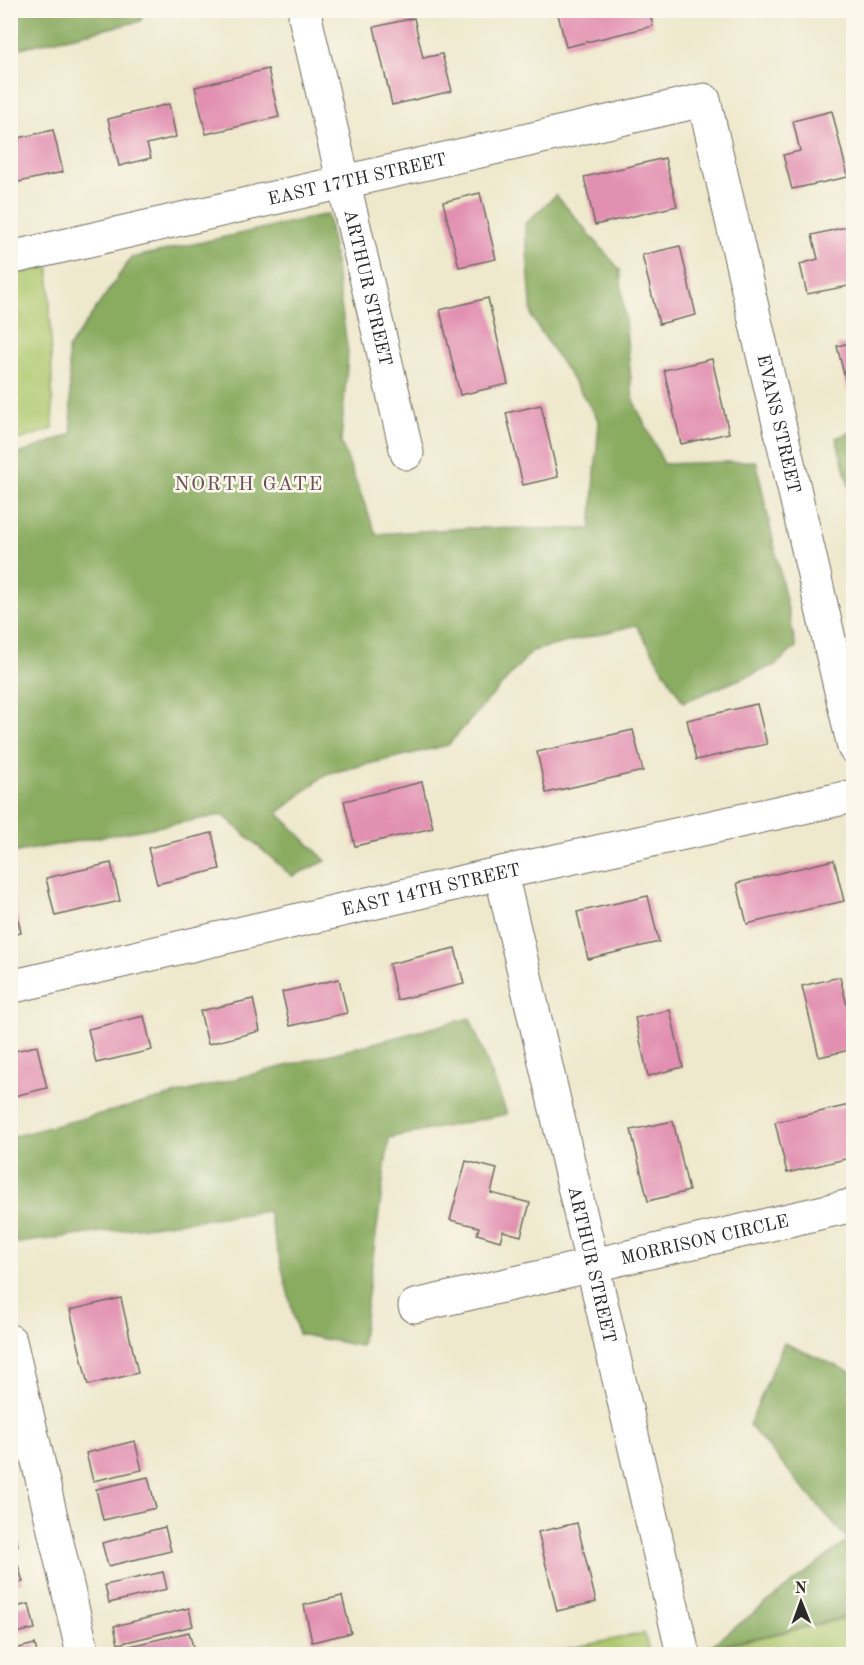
<svg xmlns="http://www.w3.org/2000/svg" width="864" height="1665" font-family="'Old Standard TT',serif">
  <rect width="100%" height="100%" fill="#fbf7ec"/>
  <filter id="ink" filterUnits="userSpaceOnUse"><feTurbulence type="fractalNoise" baseFrequency=".0167" numOctaves="2"/><feDisplacementMap in="SourceGraphic" scale="12" xChannelSelector="R" yChannelSelector="G"/><feConvolveMatrix kernelMatrix="1 2 1 2 8 2 1 2 1" color-interpolation-filters="sRGB"/></filter>
  <filter id="wash" filterUnits="userSpaceOnUse"><feTurbulence type="fractalNoise" baseFrequency=".008" numOctaves="4" result="noise"/><feDisplacementMap in="SourceGraphic" scale="24" xChannelSelector="R" yChannelSelector="G"/><feGaussianBlur stdDeviation="1.35" result="paint"/><feColorMatrix in="noise" values="0 0 0 0 0 0 0 0 0 0 0 0 0 0 0 0 0 1.4 0 .05"/><feComposite in="paint" operator="in"/></filter>
  <g filter="url(#wash)">
    <rect width="100%" height="100%" fill="#eee8cc"/>
    <g fill="#aec86d" stroke="#6c7a4c" stroke-width="1.5">
      <path d="M 49,266 L 53,429 L 11,442 L 10,274 Z"/>
      <path d="M 853,1617 L 853,1654 L 706,1654 L 705,1650 Z"/>
      <path d="M 644,1633 L 650,1654 L 542,1654 Z"/>
    </g>
    <g fill="#8aac60" stroke="#5a6c46" stroke-width="1.5">
      <path d="M 10,11 L 11,10 L 144,11 L 141,21 L 11,50 Z"/>
      <path d="M 556,195 L 620,270 L 633,400 L 664,464 L 756,461 L 796,647 L 775,665 L 683,702 L 636,625 L 532,651 L 448,745 L 326,774 L 278,813 L 326,861 L 292,876 L 223,815 L 11,853 L 11,457 L 72,434 L 68,349 L 131,258 L 328,214 L 348,353 L 341,442 L 376,534 L 468,528 L 591,529 L 599,420 L 532,318 L 525,224 Z"/>
      <path d="M 853,431 L 853,501 L 836,438 Z"/>
      <path d="M 470,1018 L 507,1114 L 389,1138 L 361,1346 L 298,1334 L 268,1211 L 11,1244 L 11,1137 Z"/>
      <path d="M 784,1343 L 853,1373 L 853,1615 L 707,1649 L 848,1540 L 749,1425 Z"/>
    </g>
    <g id="blocks">
      <g fill="#e290b1">
        <path d="M 557,10 L 649,10 L 653,26 L 566,47 Z"/>
        <path d="M 414,18 L 423,58 L 442,54 L 452,91 L 392,105 L 374,27 Z"/>
        <path d="M 268,69 L 279,117 L 206,134 L 195,87 Z"/>
        <path d="M 169,104 L 176,137 L 147,144 L 151,158 L 119,166 L 108,119 Z"/>
        <path d="M 832,111 L 848,177 L 792,189 L 783,155 L 800,151 L 793,121 Z"/>
        <path d="M 53,130 L 63,172 L 10,184 L 10,140 Z"/>
        <path d="M 665,158 L 677,206 L 595,225 L 584,177 Z"/>
        <path d="M 480,193 L 496,259 L 459,267 L 443,202 Z"/>
        <path d="M 854,225 L 854,285 L 807,294 L 800,264 L 818,259 L 812,235 Z"/>
        <path d="M 680,246 L 696,315 L 659,324 L 642,255 Z"/>
        <path d="M 488,298 L 508,384 L 460,395 L 440,310 Z"/>
        <path d="M 854,342 L 854,407 L 852,407 L 837,346 Z"/>
        <path d="M 712,359 L 729,433 L 681,444 L 664,370 Z"/>
        <path d="M 541,405 L 558,477 L 523,485 L 506,413 Z"/>
        <path d="M 757,704 L 767,744 L 696,760 L 687,720 Z"/>
        <path d="M 633,730 L 643,771 L 546,793 L 537,752 Z"/>
        <path d="M 422,782 L 433,828 L 355,846 L 344,801 Z"/>
        <path d="M 212,833 L 220,869 L 157,884 L 148,848 Z"/>
        <path d="M 834,860 L 844,901 L 747,924 L 737,883 Z"/>
        <path d="M 111,863 L 120,901 L 55,916 L 46,878 Z"/>
        <path d="M 648,896 L 659,942 L 588,959 L 577,912 Z"/>
        <path d="M 10,899 L 14,899 L 21,933 L 10,935 Z"/>
        <path d="M 455,948 L 464,984 L 397,1000 L 389,964 Z"/>
        <path d="M 840,977 L 854,1035 L 854,1049 L 819,1057 L 802,986 Z"/>
        <path d="M 339,979 L 347,1013 L 290,1026 L 282,992 Z"/>
        <path d="M 253,999 L 260,1031 L 208,1044 L 200,1011 Z"/>
        <path d="M 670,1010 L 683,1067 L 648,1076 L 635,1018 Z"/>
        <path d="M 144,1016 L 152,1050 L 96,1063 L 88,1029 Z"/>
        <path d="M 37,1046 L 47,1088 L 10,1097 L 10,1052 Z"/>
        <path d="M 854,1104 L 854,1157 L 787,1173 L 775,1122 Z"/>
        <path d="M 673,1121 L 689,1191 L 648,1201 L 631,1130 Z"/>
        <path d="M 466,1161 L 497,1169 L 491,1193 L 530,1203 L 521,1236 L 503,1231 L 500,1241 L 477,1234 L 479,1227 L 450,1220 Z"/>
        <path d="M 121,1298 L 138,1373 L 88,1385 L 70,1310 Z"/>
        <path d="M 135,1441 L 142,1470 L 93,1481 L 86,1453 Z"/>
        <path d="M 148,1477 L 156,1508 L 103,1520 L 96,1489 Z"/>
        <path d="M 10,1516 L 18,1545 L 10,1547 Z"/>
        <path d="M 577,1523 L 596,1602 L 557,1611 L 538,1532 Z"/>
        <path d="M 165,1527 L 171,1551 L 108,1566 L 102,1543 Z"/>
        <path d="M 18,1565 L 23,1582 L 10,1585 L 10,1566 Z"/>
        <path d="M 163,1572 L 167,1589 L 109,1603 L 105,1585 Z"/>
        <path d="M 342,1596 L 351,1633 L 312,1642 L 304,1605 Z"/>
        <path d="M 29,1604 L 35,1629 L 10,1634 L 10,1608 Z"/>
        <path d="M 189,1608 L 193,1626 L 118,1644 L 114,1626 Z"/>
        <path d="M 189,1632 L 195,1654 L 124,1654 L 122,1648 Z"/>
        <path d="M 35,1644 L 37,1654 L 10,1654 L 10,1650 Z"/>
      </g>
    </g>
  </g>
  <g filter="url(#ink)">
    <use href="#blocks" fill-opacity="0" stroke="#6f6d63" stroke-width="1.5"/>
    <g fill="none" stroke-linecap="round" stroke-linejoin="round">
      <g stroke="#6f6d63" stroke-width="35">
        <g id="minor">
          <path id="s1" d="M 305,17 L 407,453"/>
          <path id="s2" d="M 10,258 L 704,100 L 854,747"/>
          <path id="s3" d="M 501,873 L 683,1654"/>
          <path id="s4" d="M 10,987 L 501,873 L 854,796"/>
          <path id="s5" d="M 415,1306 L 854,1205"/>
          <path d="M 10,1341 L 83,1654"/>
        </g>
      </g>
      <use href="#minor" stroke="#fff" stroke-width="33"/>
    </g>
  </g>
  <g text-anchor="middle" stroke-width="5" stroke-linejoin="round" paint-order="stroke">
    <g font-size="18" fill="#2b2b2b" stroke="#fbf7ec">
      <text dy="6" stroke="none"><textPath href="#s2" startOffset="356">EAST 17TH STREET</textPath></text>
      <text dy="6" stroke="none"><textPath href="#s1" startOffset="278">ARTHUR STREET</textPath></text>
      <text dy="6" stroke="none"><textPath href="#s2" startOffset="1044">EVANS STREET</textPath></text>
      <text dy="6" stroke="none"><textPath href="#s4" startOffset="432">EAST 14TH STREET</textPath></text>
      <text dy="6" stroke="none"><textPath href="#s5" startOffset="297">MORRISON CIRCLE</textPath></text>
      <text dy="6" stroke="none"><textPath href="#s3" startOffset="402">ARTHUR STREET</textPath></text>
    </g>
    <g font-size="20" letter-spacing="1.5" fill="#6b4e5a" stroke="#fbf7ec">
      <text x="249" y="490">NORTH GATE</text>
    </g>
  </g>
  <rect width="864" height="1665" fill="none" stroke="#fbf7ec" stroke-width="36"/>
  <g transform="translate(801 1602) rotate(359)" stroke="#fbf7ec" stroke-width="4.5" paint-order="stroke">
  <path d="M0-4.5L10 22L0 15L-10 22Z" fill="#2b2b2b"/>
  <text y="-9" font-size="16" font-weight="bold" text-anchor="middle" fill="#2b2b2b">N</text>
  </g>
</svg>
